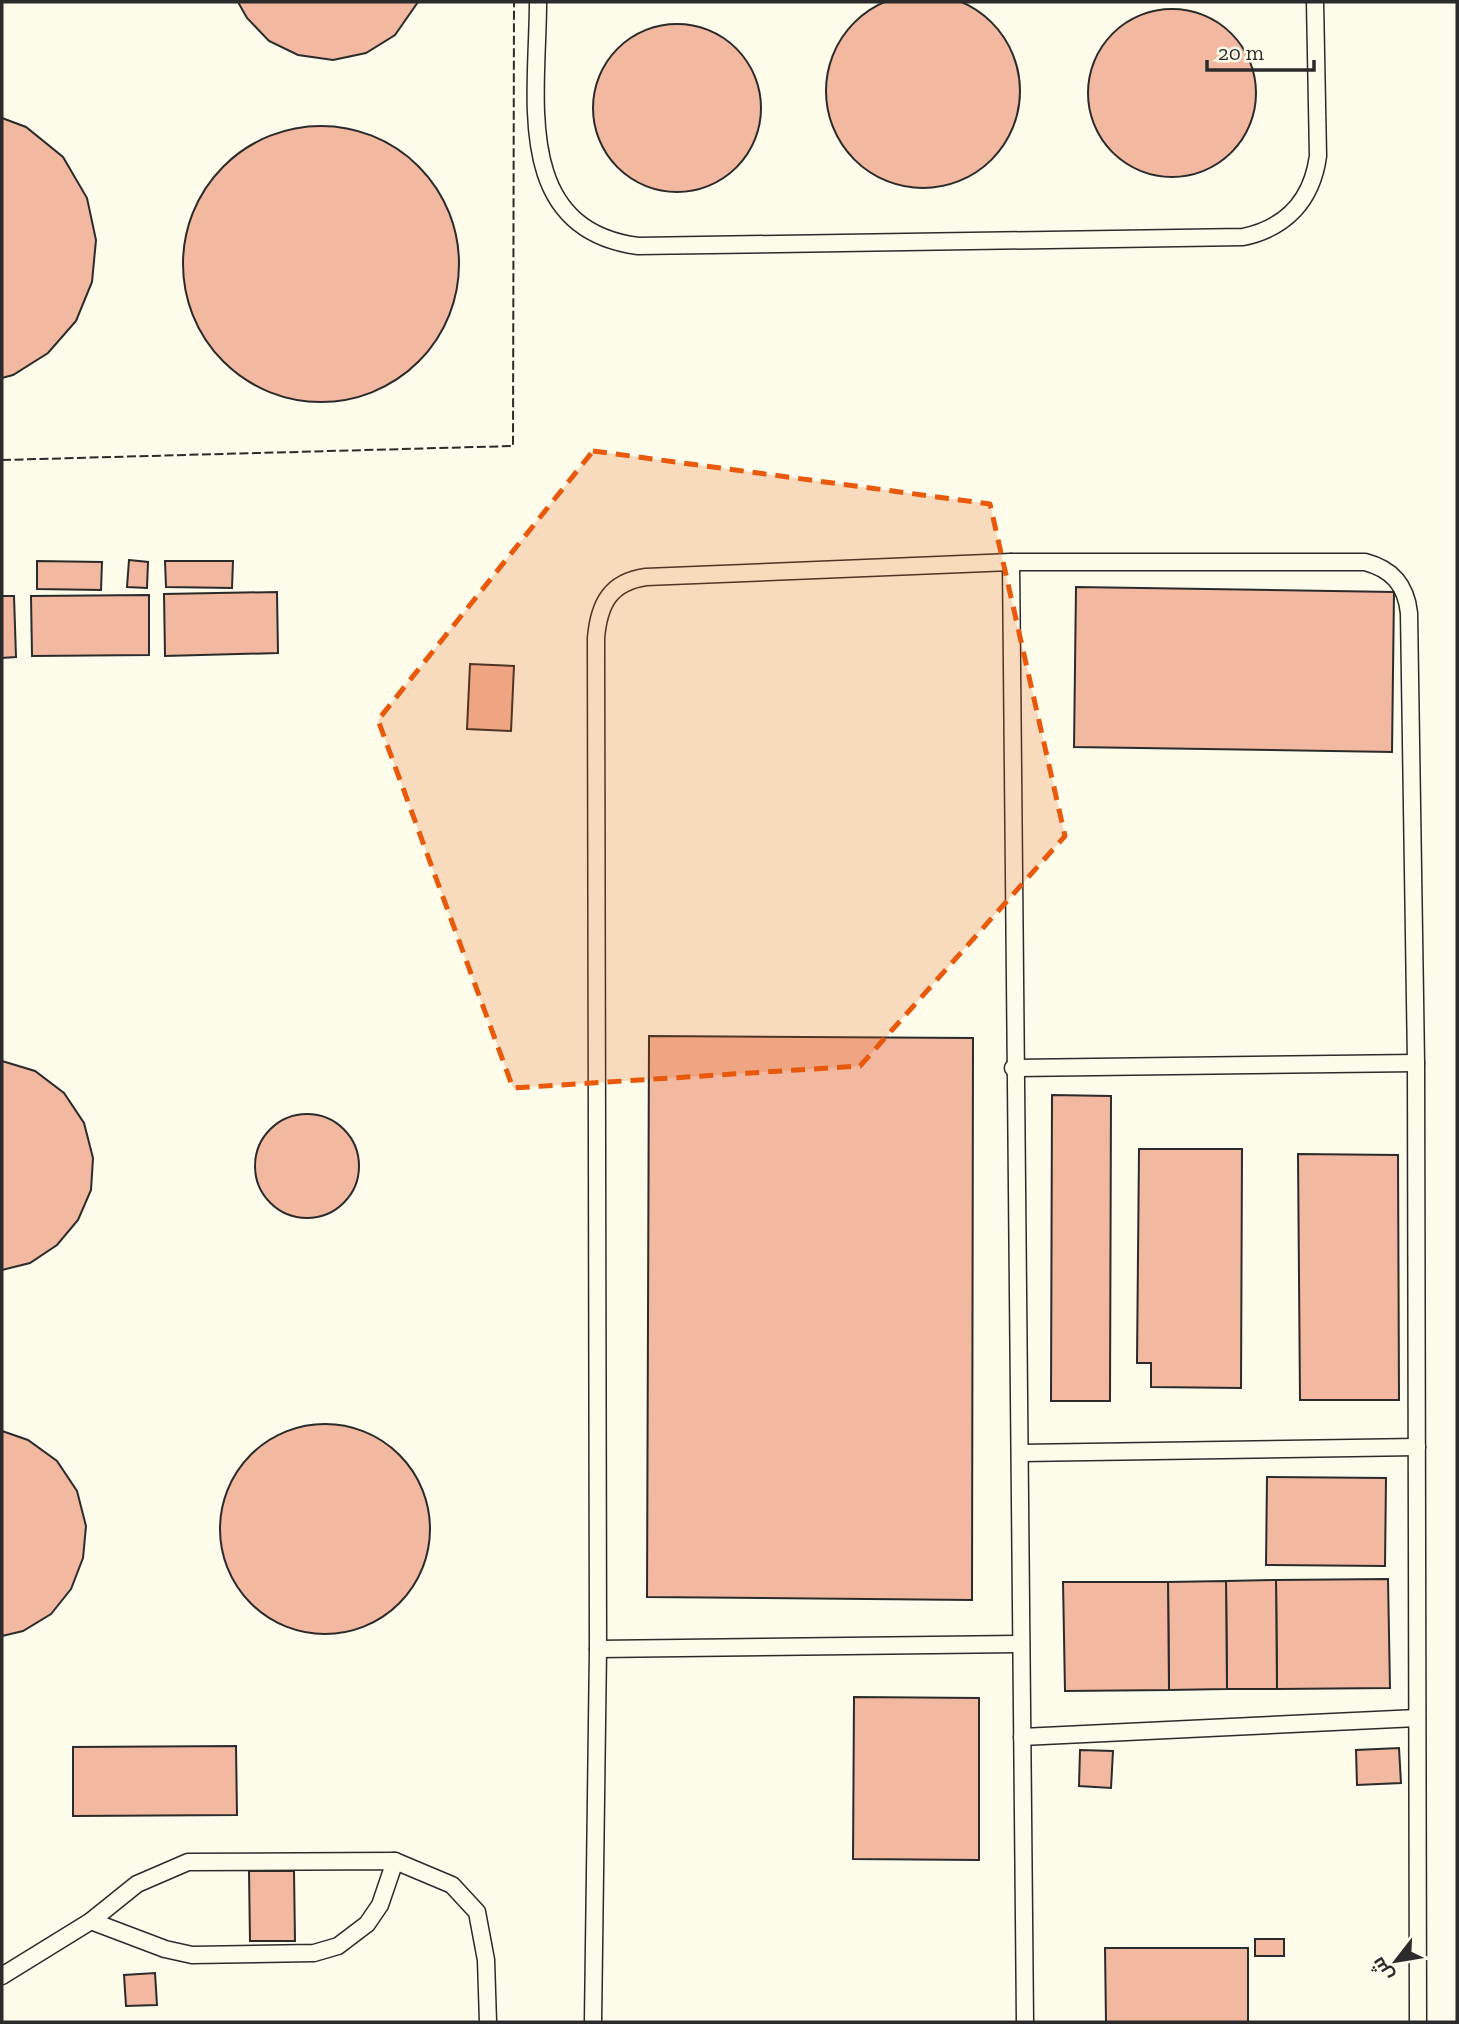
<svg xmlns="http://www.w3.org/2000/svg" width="1459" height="2024" font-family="'Zilla Slab',Cairo,serif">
  <rect width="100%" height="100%" fill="#fdfbea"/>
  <g fill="#f2b8a0" stroke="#2b2b2b" stroke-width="2">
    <circle cx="923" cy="91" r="97"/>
    <path d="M 238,2 L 418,2 L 395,35 L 366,53 L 333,60 L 298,55 L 269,41 L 247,18 Z"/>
    <circle cx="1172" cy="93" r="84"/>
    <circle cx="677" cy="108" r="84"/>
    <path d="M 2,118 L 26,127 L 63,157 L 87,198 L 96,240 L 92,282 L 76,321 L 48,353 L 13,375 L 2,378 Z"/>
    <circle cx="321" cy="264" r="138"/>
    <path d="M 129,560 L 148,562 L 147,588 L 127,587 Z"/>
    <path d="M 37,561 L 102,562 L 101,590 L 37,589 Z"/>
    <path d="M 165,561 L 233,561 L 232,588 L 166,587 Z"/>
    <path d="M 1076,587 L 1394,592 L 1392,752 L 1074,747 Z"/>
    <path d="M 277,592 L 278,653 L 165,656 L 164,594 Z"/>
    <path d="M 149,595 L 149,655 L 32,656 L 31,596 Z"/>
    <path d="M 2,596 L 14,596 L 16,657 L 2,658 Z"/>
    <path d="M 470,664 L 514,666 L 511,731 L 467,729 Z"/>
    <path d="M 649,1036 L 973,1038 L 972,1600 L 647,1597 Z"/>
    <path d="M 2,1061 L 35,1071 L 64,1093 L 84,1123 L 93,1158 L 91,1190 L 78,1220 L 57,1245 L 30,1263 L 2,1270 Z"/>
    <path d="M 1052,1095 L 1111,1096 L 1110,1401 L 1051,1401 Z"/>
    <circle cx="307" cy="1166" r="52"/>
    <path d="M 1139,1149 L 1242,1149 L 1241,1388 L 1151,1387 L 1151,1363 L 1137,1363 Z"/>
    <path d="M 1298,1154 L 1398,1155 L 1399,1400 L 1300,1400 Z"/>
    <circle cx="325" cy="1529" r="105"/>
    <path d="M 2,1431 L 28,1440 L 57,1461 L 77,1491 L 86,1526 L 83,1558 L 71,1589 L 51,1614 L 23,1631 L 2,1636 Z"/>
    <path d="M 1267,1477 L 1386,1478 L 1385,1566 L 1266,1565 Z"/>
    <path d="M 1388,1579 L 1390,1688 L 1277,1689 L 1276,1580 Z"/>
    <path d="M 1276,1580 L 1277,1689 L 1227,1689 L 1226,1581 Z"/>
    <path d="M 1226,1581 L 1227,1689 L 1169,1690 L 1168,1582 Z"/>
    <path d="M 1063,1582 L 1168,1582 L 1169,1690 L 1065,1691 Z"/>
    <path d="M 854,1697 L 979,1698 L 979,1860 L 853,1859 Z"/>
    <path d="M 236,1746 L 237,1815 L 73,1816 L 73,1747 Z"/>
    <path d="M 1399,1748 L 1401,1783 L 1357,1785 L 1356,1750 Z"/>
    <path d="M 1080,1750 L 1113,1751 L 1111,1788 L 1079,1786 Z"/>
    <path d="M 249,1871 L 294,1871 L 295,1941 L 250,1941 Z"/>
    <rect x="1255" y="1939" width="29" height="17"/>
    <path d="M 1105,1948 L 1248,1948 L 1248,2022 L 1106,2022 Z"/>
    <path d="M 155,1973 L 157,2005 L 126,2006 L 124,1975 Z"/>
  </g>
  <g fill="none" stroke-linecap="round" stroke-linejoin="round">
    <g stroke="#2b2b2b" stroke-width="19">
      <g id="lane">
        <path d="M 538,2 C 538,96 511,229 638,246 L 1243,237 C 1286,228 1312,200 1318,156 L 1315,2"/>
        <path d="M 1011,562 L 1025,2022"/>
        <path d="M 1013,1068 L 1416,1063"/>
        <path d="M 1021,1453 L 1417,1447"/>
        <path d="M 598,1649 L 1021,1644"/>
        <path d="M 1022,1737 L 1417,1718"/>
        <path d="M 91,1921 L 165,1949 L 192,1955 L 314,1953 L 338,1946 L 367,1924 L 380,1905 L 395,1861"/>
        <path d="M 2,1976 L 91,1921 L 137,1884 L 188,1862 L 395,1861 L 452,1885 L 477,1912 L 486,1960 L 488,2022"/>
        <path d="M 593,2022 L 598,1649 L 596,638 C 599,604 610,582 646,577 L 1011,562 L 1365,562 C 1392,569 1406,585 1409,613 L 1416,1063 L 1418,2022"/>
      </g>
    </g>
    <use href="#lane" stroke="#fdfbea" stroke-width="16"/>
    <path stroke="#2b2b2b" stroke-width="2" stroke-dasharray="9 3.5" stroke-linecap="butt" d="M 2,460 L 513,446 L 514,2"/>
  </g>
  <path fill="#e8590c" fill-opacity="0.2" stroke="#e8590c" stroke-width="5" stroke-dasharray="14 9" stroke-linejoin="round" d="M 593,451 L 990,504 L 1065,836 L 860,1066 L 513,1088 L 378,720 Z"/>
  <rect width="1459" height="2024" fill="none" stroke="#2b2b2b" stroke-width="7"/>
  <g transform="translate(1396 1961) rotate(239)" stroke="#fdfbea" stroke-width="5" paint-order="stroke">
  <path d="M0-5L12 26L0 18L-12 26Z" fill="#2b2b2b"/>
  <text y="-10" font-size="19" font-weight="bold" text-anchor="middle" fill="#2b2b2b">ش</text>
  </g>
  <path d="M1207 60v10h107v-10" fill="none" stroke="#2b2b2b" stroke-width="3.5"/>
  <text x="1218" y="60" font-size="21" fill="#2b2b2b" stroke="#fdfbea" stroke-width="5" paint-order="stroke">20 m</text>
</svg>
